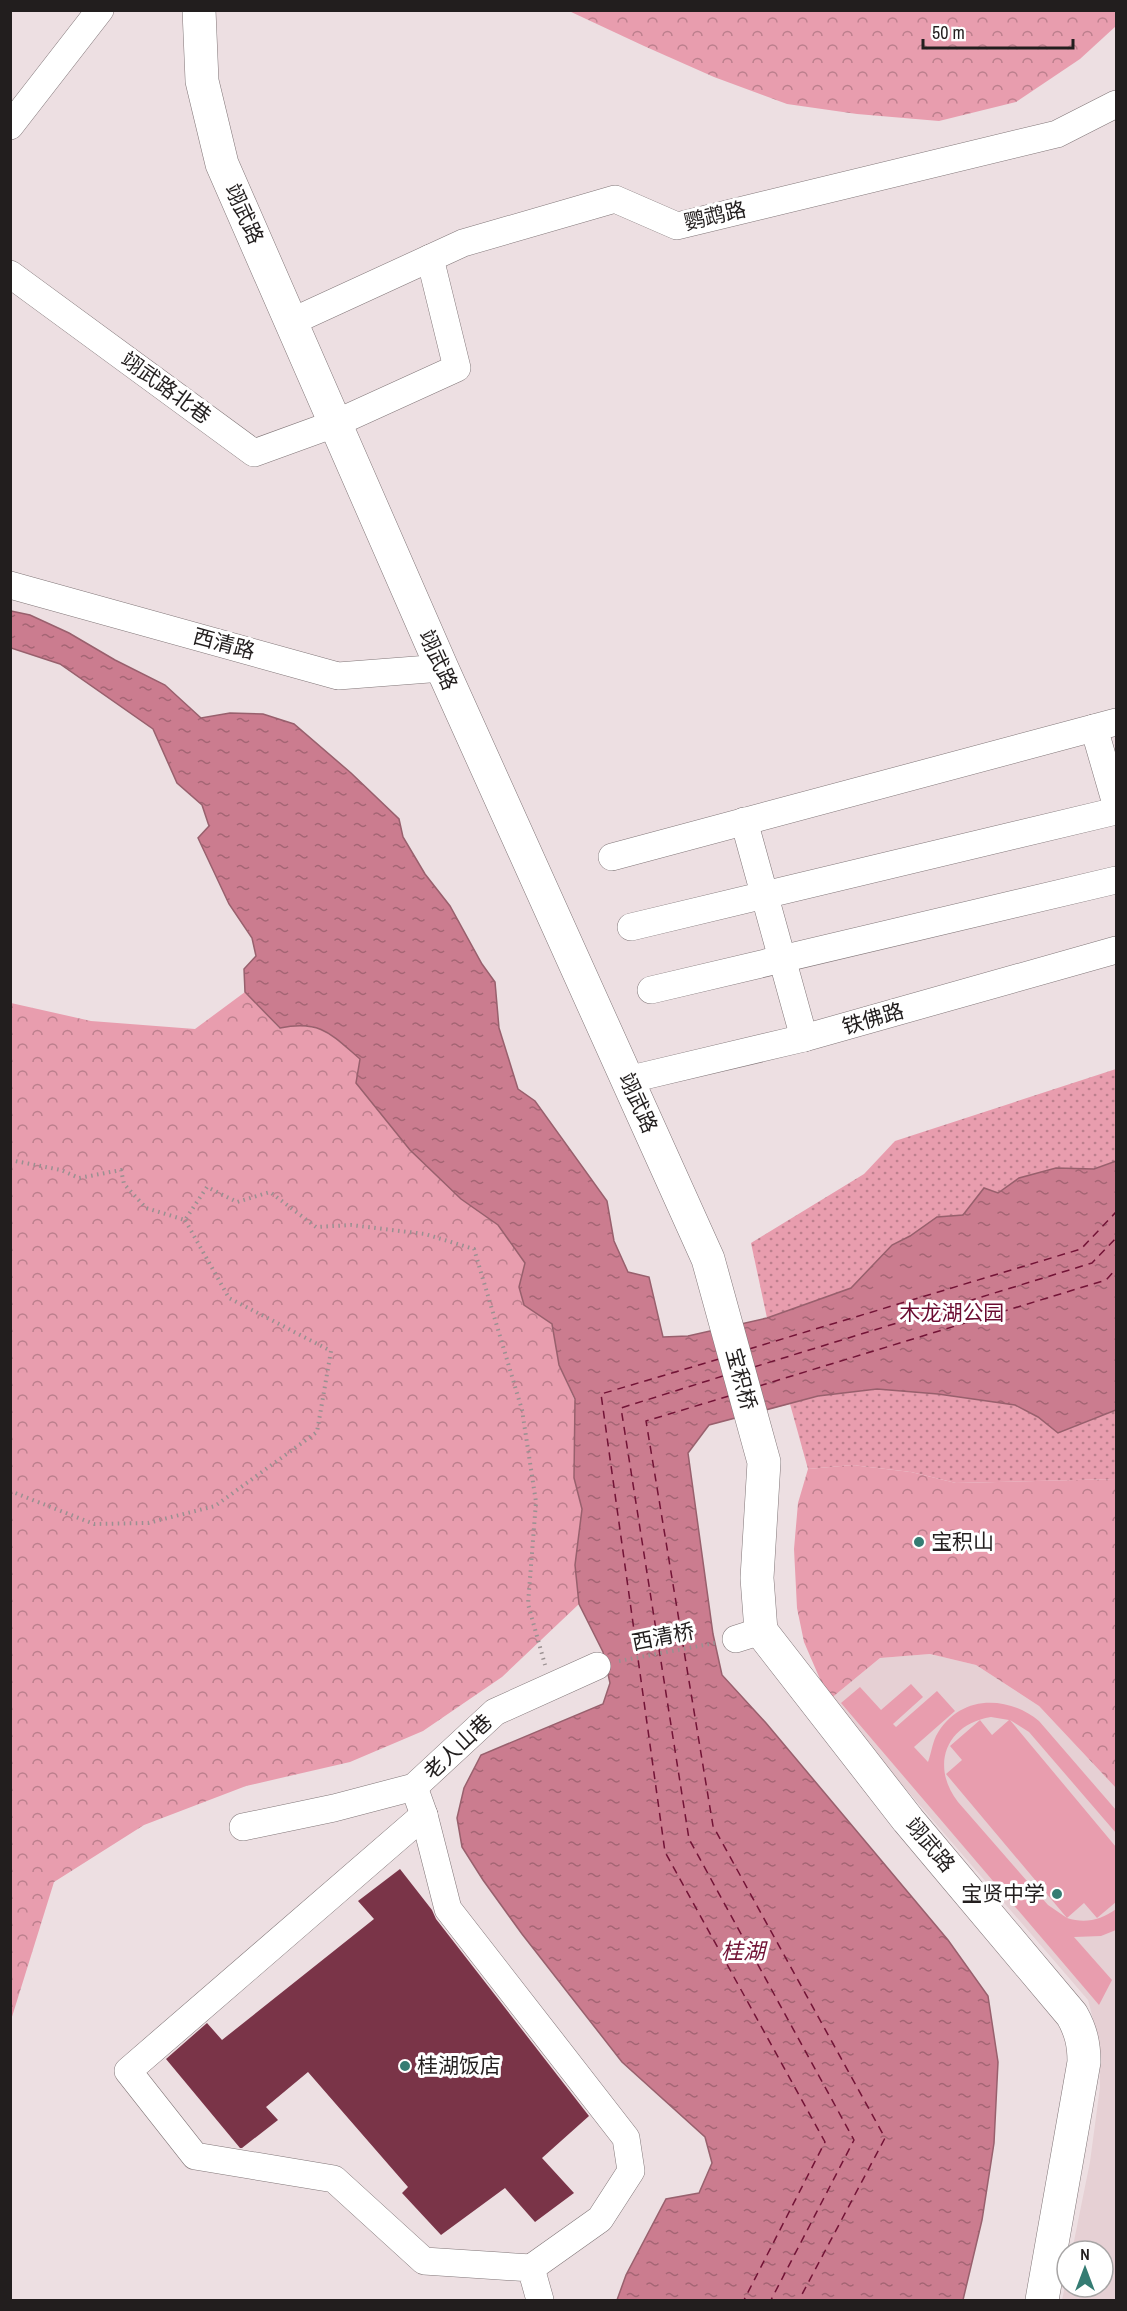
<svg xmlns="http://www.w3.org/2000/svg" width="1127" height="2311" font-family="'Archivo Narrow','Noto Sans SC',sans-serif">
  <defs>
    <pattern id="forest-crowns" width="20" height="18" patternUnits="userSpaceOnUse" patternTransform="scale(1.5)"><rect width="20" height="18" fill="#e89dae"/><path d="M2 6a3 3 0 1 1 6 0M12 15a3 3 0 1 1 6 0" fill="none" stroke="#bc7f8d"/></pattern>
    <pattern id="park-dots" width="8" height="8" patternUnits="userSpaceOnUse" patternTransform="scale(1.5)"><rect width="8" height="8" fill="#e89dae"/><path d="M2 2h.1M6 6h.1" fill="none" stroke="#bc7f8d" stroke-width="1.8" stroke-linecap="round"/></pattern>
    <pattern id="water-ripples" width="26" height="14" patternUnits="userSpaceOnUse" patternTransform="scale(1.5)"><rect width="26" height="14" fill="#cb7c8f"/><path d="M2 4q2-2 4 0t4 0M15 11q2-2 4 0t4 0" fill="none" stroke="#a46574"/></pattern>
  </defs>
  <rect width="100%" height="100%" fill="#eddfe2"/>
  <path fill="#e6d0d4" d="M 930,1654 L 976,1665 L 1039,1706 L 1116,1788 L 1116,2300 L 1062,2300 L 1067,2277 L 1067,2287 L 1103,2287 L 1103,2251 L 1072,2251 L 1090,2162 L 1100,2087 L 1099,2042 L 1088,2000 L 829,1700 L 880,1658 Z"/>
  <g fill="url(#forest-crowns)">
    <path d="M 1116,10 L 1116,26 L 1080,59 L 1016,102 L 939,121 L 857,114 L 787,104 L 714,77 L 644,46 L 569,11 Z"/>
    <path d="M 245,992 L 279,1028 L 295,1025 L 325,1029 L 361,1059 L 461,1199 L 498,1225 L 525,1263 L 519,1286 L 524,1305 L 552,1324 L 559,1365 L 575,1401 L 574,1478 L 582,1509 L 575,1565 L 579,1604 L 502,1677 L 423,1731 L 350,1762 L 246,1786 L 144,1825 L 54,1882 L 11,2020 L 11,1003 L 91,1021 L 195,1029 Z"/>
    <path d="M 852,1465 L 911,1472 L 956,1483 L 1116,1479 L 1116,1788 L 1039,1706 L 976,1665 L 930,1654 L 880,1658 L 829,1700 L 804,1642 L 797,1608 L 794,1549 L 798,1503 L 808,1469 Z"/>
  </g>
  <path fill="url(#park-dots)" d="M 1116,1069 L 1116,1479 L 956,1483 L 911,1472 L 852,1465 L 808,1469 L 790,1404 L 709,1425 L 688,1336 L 767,1318 L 751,1243 L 864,1174 L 895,1141 Z"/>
  <path fill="#e89dae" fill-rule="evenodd" d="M 911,1684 L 923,1697 L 893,1724 L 896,1727 L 937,1691 L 955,1711 L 914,1747 L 928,1762 C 931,1754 932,1745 936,1736 C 958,1695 1006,1694 1039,1721 L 1116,1810 L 1116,1833 L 1029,1732 L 1010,1720 L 1116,1847 L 1116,1902 L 1097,1918 L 1084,1903 L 1067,1918 C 1085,1924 1101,1920 1116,1909 L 1116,1930 L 1101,1936 L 1074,1937 L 1112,1980 L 1099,2005 L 841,1703 L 860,1687 L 881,1710 ZM 991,1717 L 1009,1720 L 992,1735 L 980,1720 L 950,1746 L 962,1760 L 946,1774 L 1067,1918 L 1048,1905 L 958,1802 C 930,1766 946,1724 991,1717 Z"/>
  <path fill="url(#water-ripples)" stroke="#98606d" stroke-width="1.5" d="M 11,611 L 30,615 L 69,633 L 115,660 L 165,685 L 201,718 L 230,713 L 263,714 L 294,724 L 351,773 L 399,819 L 403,837 L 425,874 L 450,906 L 482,964 L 495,982 L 499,1028 L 518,1089 L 535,1101 L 607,1201 L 614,1241 L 628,1272 L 649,1277 L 663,1337 L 688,1336 L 767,1318 L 851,1288 L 892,1245 L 910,1236 L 937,1217 L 963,1215 L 984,1188 L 998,1193 L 1019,1178 L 1056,1168 L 1094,1169 L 1116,1161 L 1116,1410 L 1058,1433 L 1038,1417 L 1015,1405 L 938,1394 L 877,1389 L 818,1396 L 709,1425 L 688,1453 L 713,1634 L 722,1675 L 766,1723 L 948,1940 L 988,1996 L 998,2062 L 994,2143 L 982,2220 L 963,2300 L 617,2300 L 626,2275 L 666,2199 L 699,2193 L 712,2163 L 705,2137 L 622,2062 L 522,1934 L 483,1880 L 462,1847 L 457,1818 L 464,1788 L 481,1755 L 603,1704 L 610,1683 L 603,1652 L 579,1604 L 575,1565 L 582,1509 L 574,1478 L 575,1399 L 559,1365 L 552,1324 L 524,1305 L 519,1287 L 525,1263 L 498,1225 L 461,1199 L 410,1150 L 356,1083 L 360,1059 C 331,1034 321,1020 280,1028 L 245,992 L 244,969 L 256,956 L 252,938 L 229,904 L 198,838 L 209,826 L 202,805 L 177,783 L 153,729 L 60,664 L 11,648 Z"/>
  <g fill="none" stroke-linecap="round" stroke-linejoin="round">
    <g stroke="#721336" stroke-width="1.5" stroke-dasharray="8 6" stroke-linecap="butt">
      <path d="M 749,1349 L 1081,1249 L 1116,1212"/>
      <path d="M 719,1359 L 601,1394 L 665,1852 L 825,2142 L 744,2300"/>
      <path d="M 754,1367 L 1092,1263 L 1116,1238"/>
      <path d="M 723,1376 L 621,1408 L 689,1839 L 854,2140 L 771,2300"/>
      <path d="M 759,1386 L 1106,1280 L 1116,1269"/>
      <path d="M 729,1396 L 646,1421 L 713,1826 L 885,2138 L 799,2300"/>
    </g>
  </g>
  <path fill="#7a3448" d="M 400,1869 L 432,1910 L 436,1919 L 589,2116 L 542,2158 L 574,2193 L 535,2222 L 505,2188 L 441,2235 L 402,2193 L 408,2187 L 308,2072 L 266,2107 L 278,2120 L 242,2148 L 240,2148 L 166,2059 L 207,2023 L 222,2040 L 374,1919 L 358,1901 Z"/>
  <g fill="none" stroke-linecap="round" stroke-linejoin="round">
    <g stroke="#817678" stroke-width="28">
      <g id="minor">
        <path d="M 10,126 L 100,10"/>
        <path d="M 10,274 L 254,453 L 334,424 L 457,368 L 430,258"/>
        <path d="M 291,322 L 463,243 L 615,199 L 677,226 L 1057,134 L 1116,104"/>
        <path d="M 10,585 L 338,676 L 442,668"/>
        <path d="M 1094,728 L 1116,804"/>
        <path d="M 744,821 L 804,1038"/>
        <path d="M 612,857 L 1116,722"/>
        <path d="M 631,927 L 1116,811"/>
        <path d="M 651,990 L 1116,880"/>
        <path d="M 627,1080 L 804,1038 L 1116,950"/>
        <path d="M 736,1639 L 761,1631"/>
        <path d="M 414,1787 L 424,1815 L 448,1909 L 626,2138 L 631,2171 L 600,2219 L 531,2268"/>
        <path d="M 424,1815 L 128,2071 L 195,2156 L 334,2179 L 424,2261 L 531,2268 L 540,2300"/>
        <path d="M 243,1827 L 334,1808 L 414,1787 L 495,1712 L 597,1666"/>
      </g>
    </g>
    <g stroke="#817678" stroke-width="34">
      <path id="major" d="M 199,10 L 202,81 L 222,164 L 442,668 L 708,1259 L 764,1462 L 757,1578 L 761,1631 L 908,1820 L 1072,2015 C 1081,2031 1084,2044 1084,2062 L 1042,2300"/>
    </g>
    <g stroke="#9a9091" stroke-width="4" stroke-dasharray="1.5 4.5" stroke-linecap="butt">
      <path d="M 10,1160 L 61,1170 L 79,1178 L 121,1170 L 124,1184 L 146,1208 L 185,1220 L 207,1187 L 237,1202 L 270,1192 L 316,1227 L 351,1225 L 425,1234 L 474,1249 L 522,1410 L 536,1502 L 528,1604 L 545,1665"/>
      <path d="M 10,1491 L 94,1524 L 148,1523 L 215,1506 L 317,1432 L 331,1351 L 229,1298 L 185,1220"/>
      <path d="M 619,1661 L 715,1643"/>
    </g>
    <use href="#minor" stroke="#fff" stroke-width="27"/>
    <use href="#major" stroke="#fff" stroke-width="33"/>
  </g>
  <g fill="#357c73" stroke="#fff" stroke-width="2">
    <circle cx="919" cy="1542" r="6"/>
    <circle cx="1057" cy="1894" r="6"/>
    <circle cx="405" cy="2066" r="6"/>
  </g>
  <g text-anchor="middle" stroke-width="6" stroke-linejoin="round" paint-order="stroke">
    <g font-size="21" fill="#221e1e" stroke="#fff">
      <text transform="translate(244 214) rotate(66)" y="7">翊武路</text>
      <text transform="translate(715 216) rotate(-13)" y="7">鹦鹉路</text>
      <text transform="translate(166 388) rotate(36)" y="7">翊武路北巷</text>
      <text transform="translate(224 644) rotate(15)" y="7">西清路</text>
      <text transform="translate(438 660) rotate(66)" y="7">翊武路</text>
      <text transform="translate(873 1019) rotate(-16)" y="7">铁佛路</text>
      <text transform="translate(638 1103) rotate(66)" y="7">翊武路</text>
      <text transform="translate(741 1379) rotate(75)" y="7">宝积桥</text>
      <text transform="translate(663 1637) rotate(-11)" y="7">西清桥</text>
      <text transform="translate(458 1747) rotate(-43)" y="7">老人山巷</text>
      <text transform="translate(930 1845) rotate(50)" y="7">翊武路</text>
    </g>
    <g font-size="21" fill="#6b0b31" stroke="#fff">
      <text x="952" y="1320">木龙湖公园</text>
    </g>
    <g font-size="21" fill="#221e1e" stroke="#fff" text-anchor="start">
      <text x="931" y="1549">宝积山</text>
      <text x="1045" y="1901" text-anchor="end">宝贤中学</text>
      <text x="417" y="2073">桂湖饭店</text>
    </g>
    <g font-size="22" font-style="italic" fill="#721336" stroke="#fff">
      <text x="743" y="1959">桂湖</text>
    </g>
  </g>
  <rect width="1127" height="2311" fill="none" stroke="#221e1e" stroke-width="24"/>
  <g transform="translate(1085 2269)"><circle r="28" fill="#ffffff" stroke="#a7a5a5" stroke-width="1.5"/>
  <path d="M0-4.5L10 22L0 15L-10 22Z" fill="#357c73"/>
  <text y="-9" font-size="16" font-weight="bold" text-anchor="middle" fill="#221e1e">N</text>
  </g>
  <path d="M923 39v9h150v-9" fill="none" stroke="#221e1e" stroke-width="3"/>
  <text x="932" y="39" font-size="18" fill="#221e1e" stroke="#ffffff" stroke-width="4.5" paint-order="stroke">50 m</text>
</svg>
